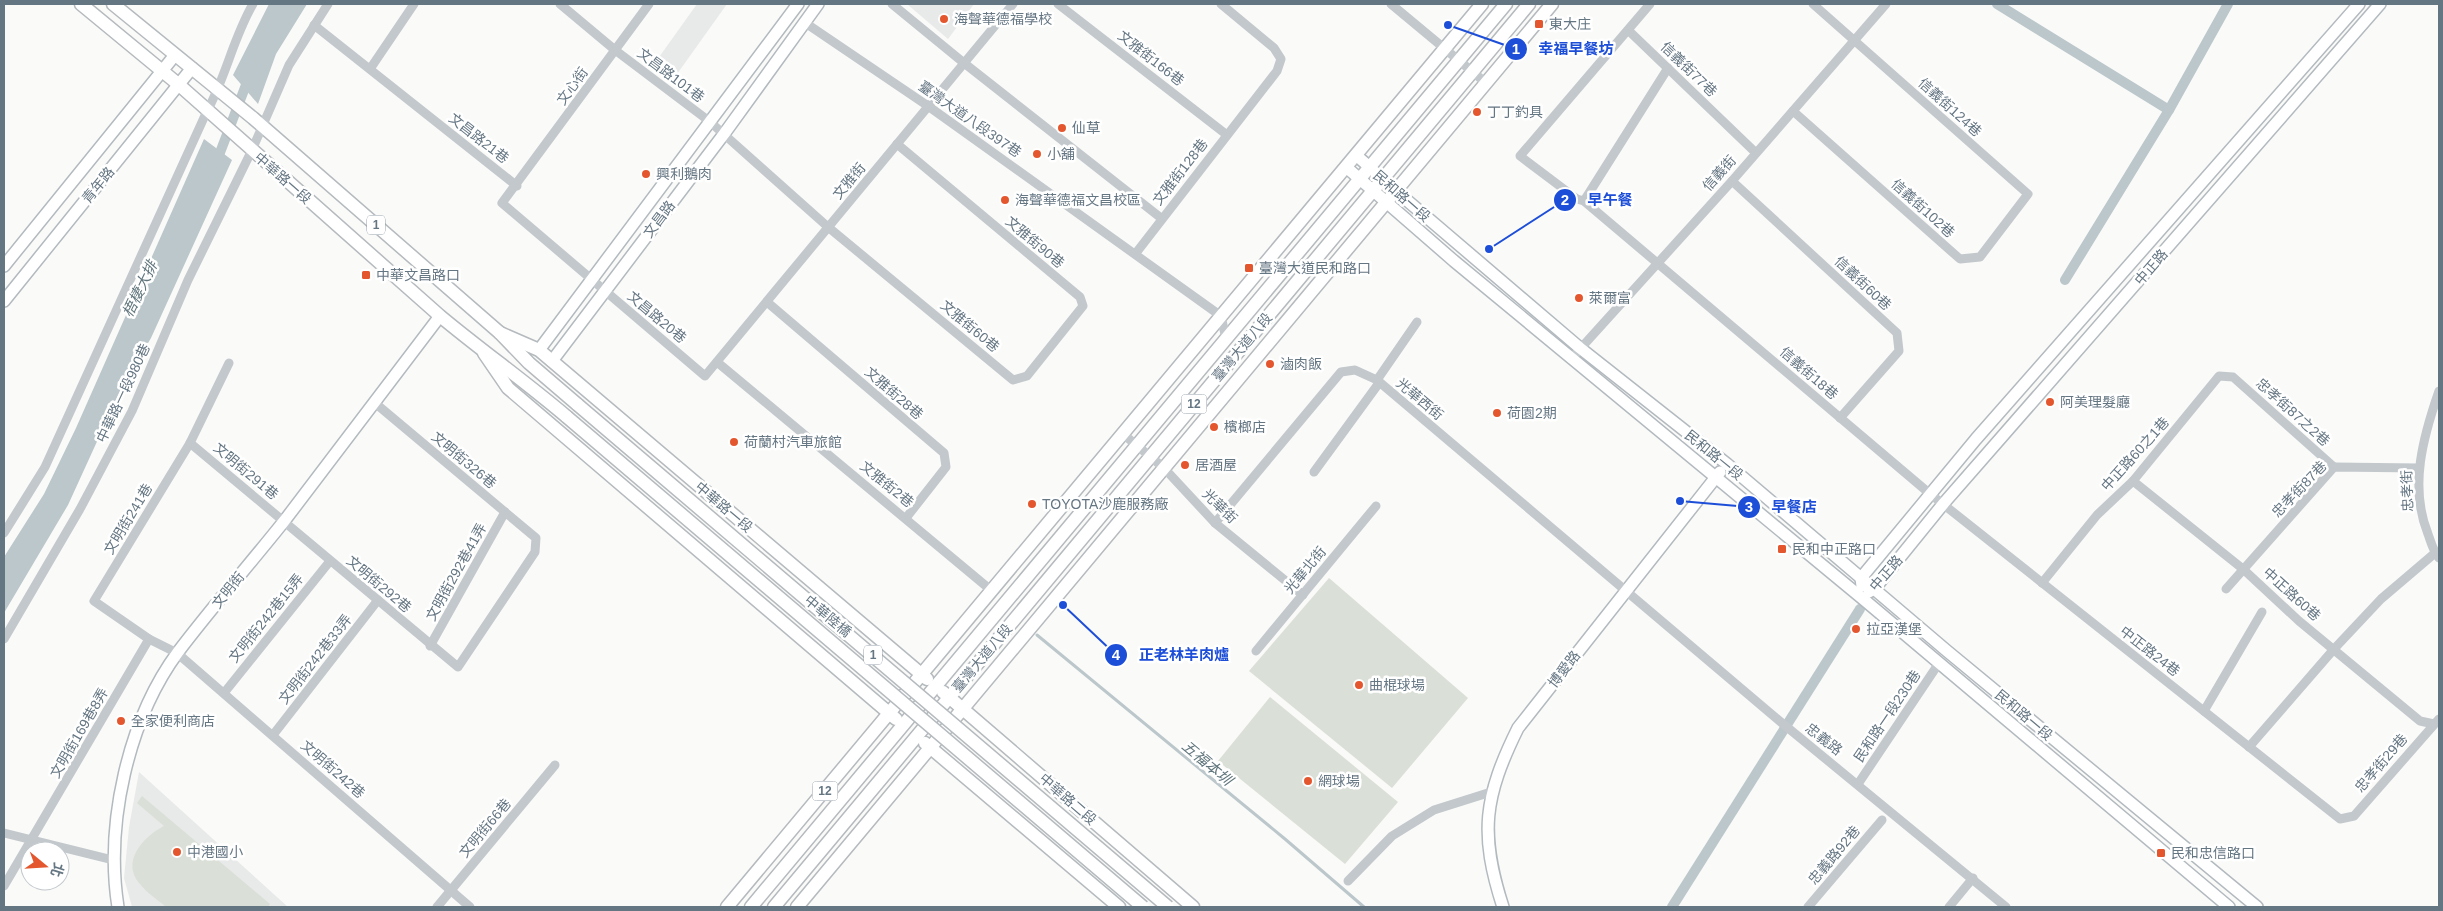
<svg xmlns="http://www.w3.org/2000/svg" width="2443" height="911" font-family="Helvetica,'Noto Sans TC',sans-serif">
  <rect width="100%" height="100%" fill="#fafaf8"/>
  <g fill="#e8e9e9">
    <path d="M 697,4 L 727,4 L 672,81 L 652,67 Z"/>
    <path d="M 907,4 L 974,4 L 948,39 Z"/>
    <path d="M 139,772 L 288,907 L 132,907 L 124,878 L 129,827 Z"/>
  </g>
  <g fill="#dadfd7">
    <path d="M 1329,578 L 1468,698 L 1392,788 L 1249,671 Z"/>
    <path d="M 1270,697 L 1398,802 L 1345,864 L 1218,761 Z"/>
    <path d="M 142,796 L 270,904 L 268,907 L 166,907 C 158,900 147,893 140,884 C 120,862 144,836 164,826 L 137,803 Z"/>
  </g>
  <g fill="#bbc7cb">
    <path d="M 269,4 L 307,4 L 276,54 L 258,104 L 233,75 Z"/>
    <path d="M 204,139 L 232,160 L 151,338 L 121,389 L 68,505 L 4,613 L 4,557 L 44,494 L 76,428 Z"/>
  </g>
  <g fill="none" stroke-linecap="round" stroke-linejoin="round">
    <path stroke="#bbc7cb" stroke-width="3" d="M 1037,635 L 1285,839 L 1364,907"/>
    <g stroke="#bbc7cb" stroke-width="10">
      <path d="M 1997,4 L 2169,110"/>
      <path d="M 216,163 L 249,77"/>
      <path d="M 2065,280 L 2169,110 L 2228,4"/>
      <path d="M 1672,907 L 1860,609"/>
    </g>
    <g stroke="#b3babf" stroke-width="14">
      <g id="secondary">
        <path d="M 1356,155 L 1396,191 L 1580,348 L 1727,464 L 1947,651 L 2257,907"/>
        <path d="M 1346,167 L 1454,261 L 1862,598 L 2229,907"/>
        <path d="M 4,266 L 175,55"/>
        <path d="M 4,301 L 192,68"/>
        <path d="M 539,350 L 798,4"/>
        <path d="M 552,361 L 724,134 L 818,4"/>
        <path d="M 1862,586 L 1861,578 L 1976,439 L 2359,4"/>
        <path d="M 1869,592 L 1875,588 L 1944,503 L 2380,4"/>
        <path d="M 118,907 C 105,824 128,720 178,652 C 212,607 250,564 285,520 C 337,452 389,384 440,316"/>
        <path d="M 1503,907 C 1479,833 1484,797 1518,728 L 1720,472"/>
      </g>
    </g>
    <g stroke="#b5babe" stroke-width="15">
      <g id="primary">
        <path d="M 81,4 L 178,84 L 440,316 C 482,351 526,382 567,417"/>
        <path d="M 113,4 L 253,118 L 500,333 L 529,363 L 578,405"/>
        <path d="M 500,333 L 539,350 L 927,679"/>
        <path d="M 484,353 L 508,388 L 896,719"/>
        <path d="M 943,692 L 1193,907"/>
        <path d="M 925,743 L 1119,907"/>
        <path d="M 727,907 L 1482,4"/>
        <path d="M 751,907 L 1506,4"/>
        <path d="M 774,907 L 1529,4"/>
        <path d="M 797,907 L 1552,4"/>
      </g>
    </g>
    <g stroke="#c3c8cc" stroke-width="9">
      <path d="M 560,4 L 615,50 L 709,121 L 828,227 L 1013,380 L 1027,376 L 1083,306 L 1080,297 L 897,144"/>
      <path d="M 649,4 L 502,203 L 705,376 L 1013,4"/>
      <path d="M 892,4 L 964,63 L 1161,218"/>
      <path d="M 1058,4 L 1227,135"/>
      <path d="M 1391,4 L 1486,83"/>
      <path d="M 1650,4 L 1520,156 L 1577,199 L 1584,201 L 1929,493 L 2340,819 L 2354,816 L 2439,719"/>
      <path d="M 804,22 L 928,106 L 1221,316 L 1226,339"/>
      <path d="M 314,25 L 517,186"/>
      <path d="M 1628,30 L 1756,153"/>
      <path d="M 370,69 L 414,4"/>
      <path d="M 1793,111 L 1960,259 L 1980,257 L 2028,194 L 1813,4"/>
      <path d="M 1732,181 L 1897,333 L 1899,351 L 1840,418"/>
      <path d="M 1584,201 L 1668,68"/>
      <path d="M 1136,253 L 1277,71 L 1281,59 L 1274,48 L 1221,4"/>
      <path d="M 767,302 L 944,453 L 946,467 L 906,518"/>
      <path d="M 1571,359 L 1732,181 L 1886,4"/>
      <path d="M 717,362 L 992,591"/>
      <path d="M 229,363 L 190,443 L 94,601 L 149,639 L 177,653 L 470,907"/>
      <path d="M 1377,380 L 1417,322"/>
      <path d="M 2439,391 C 2423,437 2409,487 2428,534 C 2431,542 2433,551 2439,558"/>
      <path d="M 1123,434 L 1164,468 L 1215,523 L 1303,595"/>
      <path d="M 190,443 L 458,667 L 535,552 L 536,538 L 375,403"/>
      <path d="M 1314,472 L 1379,383"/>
      <path d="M 2133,481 L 2243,569 L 2299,621 L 2420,721 L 2434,724"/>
      <path d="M 1215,523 L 1341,372 L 1355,370 L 1377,380 L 1782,723 L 2006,907"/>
      <path d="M 4,533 L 45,467 L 207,111 C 226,77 233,38 253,4"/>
      <path d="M 2042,583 L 2097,515 L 2133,481 L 2219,376 L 2233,377 L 2334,467"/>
      <path d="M 2226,589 L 2334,467 L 2419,468"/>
      <path d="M 4,639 L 80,509 L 132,411 L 188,280 L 252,150 L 289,65 L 328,4"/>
      <path d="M 430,646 L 505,512"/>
      <path d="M 1256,651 L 1376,506"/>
      <path d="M 224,693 L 330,561"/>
      <path d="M 2204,711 L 2262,612"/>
      <path d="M 273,735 L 378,600"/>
      <path d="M 2249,747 L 2334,649 L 2381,599 L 2435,553"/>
      <path d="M 1858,784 L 1939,663"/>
      <path d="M 4,833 L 113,860"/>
      <path d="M 1348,881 L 1392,836 L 1434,810 L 1491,792"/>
      <path d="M 4,886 L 149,639"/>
      <path d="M 437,907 L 555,765"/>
      <path d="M 1808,907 L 1882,820"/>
      <path d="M 1949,907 L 1973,878"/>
    </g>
    <use href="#secondary" stroke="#fff" stroke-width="11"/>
    <use href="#primary" stroke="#fff" stroke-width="12"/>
    <g stroke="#b5babe" stroke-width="15" stroke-linecap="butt">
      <g id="primary-bridge">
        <path d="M 578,405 L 1168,907"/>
        <path d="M 567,417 L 1143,907"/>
      </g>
    </g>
    <use href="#primary-bridge" stroke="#fff" stroke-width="12"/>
  </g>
  <g fill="#e4572e" stroke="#fff" stroke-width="2">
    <circle cx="944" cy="19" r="5"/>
    <rect x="1534" y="19" width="10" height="10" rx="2.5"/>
    <circle cx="1477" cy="112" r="5"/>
    <circle cx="1062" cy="128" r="5"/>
    <circle cx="1037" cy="154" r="5"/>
    <circle cx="646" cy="174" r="5"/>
    <circle cx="1005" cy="200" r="5"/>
    <rect x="1244" y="263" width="10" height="10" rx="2.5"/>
    <rect x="361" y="270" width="10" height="10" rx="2.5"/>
    <circle cx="1579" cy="298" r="5"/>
    <circle cx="1270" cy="364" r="5"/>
    <circle cx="2050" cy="402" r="5"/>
    <circle cx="1497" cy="413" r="5"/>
    <circle cx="1214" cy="427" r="5"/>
    <circle cx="734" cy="442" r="5"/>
    <circle cx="1185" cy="465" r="5"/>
    <circle cx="1032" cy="504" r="5"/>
    <rect x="1777" y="544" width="10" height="10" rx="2.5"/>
    <circle cx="1856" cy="629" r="5"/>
    <circle cx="1359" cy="685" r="5"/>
    <circle cx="121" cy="721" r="5"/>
    <circle cx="1308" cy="781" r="5"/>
    <circle cx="177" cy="852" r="5"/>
    <rect x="2156" y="848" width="10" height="10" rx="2.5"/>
  </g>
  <g text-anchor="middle" stroke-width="5" stroke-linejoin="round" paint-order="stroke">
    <g fill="#fff" stroke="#939fa8" stroke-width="1">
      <rect x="367" y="215.5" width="18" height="19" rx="4"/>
      <rect x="1181.5" y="394.5" width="25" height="19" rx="4"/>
      <rect x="864" y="645.5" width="18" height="19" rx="4"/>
      <rect x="812.5" y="781.5" width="25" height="19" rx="4"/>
    </g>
    <g font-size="12" font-weight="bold" fill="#657683">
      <text x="376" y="229">1</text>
      <text x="1194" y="408">12</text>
      <text x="873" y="659">1</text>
      <text x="825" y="795">12</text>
    </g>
    <g font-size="14" fill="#657683" stroke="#fff" text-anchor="start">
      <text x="954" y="24">海聲華德福學校</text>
      <text x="1549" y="29">東大庄</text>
      <text x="1487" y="117">丁丁釣具</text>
      <text x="1072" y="133">仙草</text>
      <text x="1047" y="159">小舖</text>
      <text x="656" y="179">興利鵝肉</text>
      <text x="1015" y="205">海聲華德福文昌校區</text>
      <text x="1259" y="273">臺灣大道民和路口</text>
      <text x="376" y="280">中華文昌路口</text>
      <text x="1589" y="303">萊爾富</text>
      <text x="1280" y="369">滷肉飯</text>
      <text x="2060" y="407">阿美理髮廳</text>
      <text x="1507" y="418">荷園2期</text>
      <text x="1224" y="432">檳榔店</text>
      <text x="744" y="447">荷蘭村汽車旅館</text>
      <text x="1195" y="470">居酒屋</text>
      <text x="1042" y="509">TOYOTA沙鹿服務廠</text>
      <text x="1792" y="554">民和中正路口</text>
      <text x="1866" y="634">拉亞漢堡</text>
      <text x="1369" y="690">曲棍球場</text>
      <text x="131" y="726">全家便利商店</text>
      <text x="1318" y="786">網球場</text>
      <text x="187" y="857">中港國小</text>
      <text x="2171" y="858">民和忠信路口</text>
    </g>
    <g font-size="14" fill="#657683" stroke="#fff">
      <text transform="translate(1151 58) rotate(38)" y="5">文雅街166巷</text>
      <text transform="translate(1689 69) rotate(44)" y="5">信義街77巷</text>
      <text transform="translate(671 75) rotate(37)" y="5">文昌路101巷</text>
      <text transform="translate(572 86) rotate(-54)" y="5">文心街</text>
      <text transform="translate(1950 107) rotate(42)" y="5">信義街124巷</text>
      <text transform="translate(970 119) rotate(35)" y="5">臺灣大道八段397巷</text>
      <text transform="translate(479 138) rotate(38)" y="5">文昌路21巷</text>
      <text transform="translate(1180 172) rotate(-52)" y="5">文雅街128巷</text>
      <text transform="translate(1719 173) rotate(-48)" y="5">信義街</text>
      <text transform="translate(283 178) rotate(41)" y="5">中華路一段</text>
      <text transform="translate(849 181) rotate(-50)" y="5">文雅街</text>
      <text transform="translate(98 185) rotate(-51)" y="5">青年路</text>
      <text transform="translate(1402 196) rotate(41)" y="5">民和路一段</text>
      <text transform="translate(1923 208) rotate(42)" y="5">信義街102巷</text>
      <text transform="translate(659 219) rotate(-53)" y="5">文昌路</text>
      <text transform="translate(1035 242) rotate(40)" y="5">文雅街90巷</text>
      <text transform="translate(2151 267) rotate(-49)" y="5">中正路</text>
      <text transform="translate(1863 283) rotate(43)" y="5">信義街60巷</text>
      <text transform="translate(657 317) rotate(40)" y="5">文昌路20巷</text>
      <text transform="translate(970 326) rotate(40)" y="5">文雅街60巷</text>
      <text transform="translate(1242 347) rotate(-50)" y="5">臺灣大道八段</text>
      <text transform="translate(1809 373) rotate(41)" y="5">信義街18巷</text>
      <text transform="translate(123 393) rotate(-65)" y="5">中華路一段980巷</text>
      <text transform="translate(894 393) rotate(41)" y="5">文雅街28巷</text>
      <text transform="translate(1420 399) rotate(40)" y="5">光華西街</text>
      <text transform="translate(2293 412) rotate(42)" y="5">忠孝街87之2巷</text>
      <text transform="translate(2135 454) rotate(-48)" y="5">中正路60之1巷</text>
      <text transform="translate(1714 455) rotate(39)" y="5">民和路一段</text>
      <text transform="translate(464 460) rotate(40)" y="5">文明街326巷</text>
      <text transform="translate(246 471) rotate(40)" y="5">文明街291巷</text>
      <text transform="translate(887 484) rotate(39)" y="5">文雅街2巷</text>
      <text transform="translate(2299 489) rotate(-46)" y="5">忠孝街87巷</text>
      <text transform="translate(2407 491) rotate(-92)" y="5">忠孝街</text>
      <text transform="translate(1220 506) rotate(44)" y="5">光華街</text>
      <text transform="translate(724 507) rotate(40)" y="5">中華路一段</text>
      <text transform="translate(128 519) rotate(-59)" y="5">文明街241巷</text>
      <text transform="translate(1305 570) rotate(-50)" y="5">光華北街</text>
      <text transform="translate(456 572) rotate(-61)" y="5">文明街292巷41弄</text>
      <text transform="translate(1886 573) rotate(-49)" y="5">中正路</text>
      <text transform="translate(379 584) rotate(40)" y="5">文明街292巷</text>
      <text transform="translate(228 590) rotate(-51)" y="5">文明街</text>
      <text transform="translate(2292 594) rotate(42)" y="5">中正路60巷</text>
      <text transform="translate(828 616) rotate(40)" y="5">中華陸橋</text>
      <text transform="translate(266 618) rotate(-51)" y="5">文明街242巷15弄</text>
      <text transform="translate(2150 651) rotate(38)" y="5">中正路24巷</text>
      <text transform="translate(982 658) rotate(-50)" y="5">臺灣大道八段</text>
      <text transform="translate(315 659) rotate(-52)" y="5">文明街242巷33弄</text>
      <text transform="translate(1564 669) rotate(-52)" y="5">博愛路</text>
      <text transform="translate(2024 715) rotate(40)" y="5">民和路一段</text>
      <text transform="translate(1887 716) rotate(-56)" y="5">民和路一段230巷</text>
      <text transform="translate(79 733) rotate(-60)" y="5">文明街169巷8弄</text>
      <text transform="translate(1824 739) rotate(38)" y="5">忠義路</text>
      <text transform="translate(2381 763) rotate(-49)" y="5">忠孝街29巷</text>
      <text transform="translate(333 769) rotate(41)" y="5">文明街242巷</text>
      <text transform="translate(1068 799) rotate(41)" y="5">中華路二段</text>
      <text transform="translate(485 828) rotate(-50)" y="5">文明街66巷</text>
      <text transform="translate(1834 855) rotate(-50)" y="5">忠義路92巷</text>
    </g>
    <g font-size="15" font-style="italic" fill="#60757c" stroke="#fff">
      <text transform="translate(140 289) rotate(-64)" y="5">梧棲大排</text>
      <text transform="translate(1207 763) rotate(40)" y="5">五福本圳</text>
    </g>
  </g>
  <path fill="none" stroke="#1d4ed8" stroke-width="2" d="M1448 25L1516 49M1489 249L1565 200M1680 501L1749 507M1063 605L1116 655"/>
  <g fill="#1d4ed8" stroke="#fff" stroke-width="2">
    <circle cx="1448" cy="25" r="5"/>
    <circle cx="1489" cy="249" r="5"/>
    <circle cx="1680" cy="501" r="5"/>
    <circle cx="1063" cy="605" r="5"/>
    <circle cx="1516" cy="49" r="12"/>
    <circle cx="1565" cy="200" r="12"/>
    <circle cx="1749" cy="507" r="12"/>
    <circle cx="1116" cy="655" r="12"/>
  </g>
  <g font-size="15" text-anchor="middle" font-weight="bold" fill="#fff">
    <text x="1516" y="54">1</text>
    <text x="1565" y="205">2</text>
    <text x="1749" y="512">3</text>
    <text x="1116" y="660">4</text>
  </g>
  <g font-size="15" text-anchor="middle" font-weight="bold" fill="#1d4ed8" stroke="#fff" stroke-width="5" stroke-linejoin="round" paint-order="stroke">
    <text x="1576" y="54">幸福早餐坊</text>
    <text x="1610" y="205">早午餐</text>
    <text x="1794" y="512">早餐店</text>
    <text x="1184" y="660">正老林羊肉爐</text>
  </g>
  <rect width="2443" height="911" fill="none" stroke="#657683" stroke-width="10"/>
  <g transform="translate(45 866) rotate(108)"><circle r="24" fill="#ffffff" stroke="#c1c8cd"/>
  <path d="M0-4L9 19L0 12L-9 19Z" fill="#e4572e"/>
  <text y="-8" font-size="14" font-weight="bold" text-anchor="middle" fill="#657683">北</text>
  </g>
</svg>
